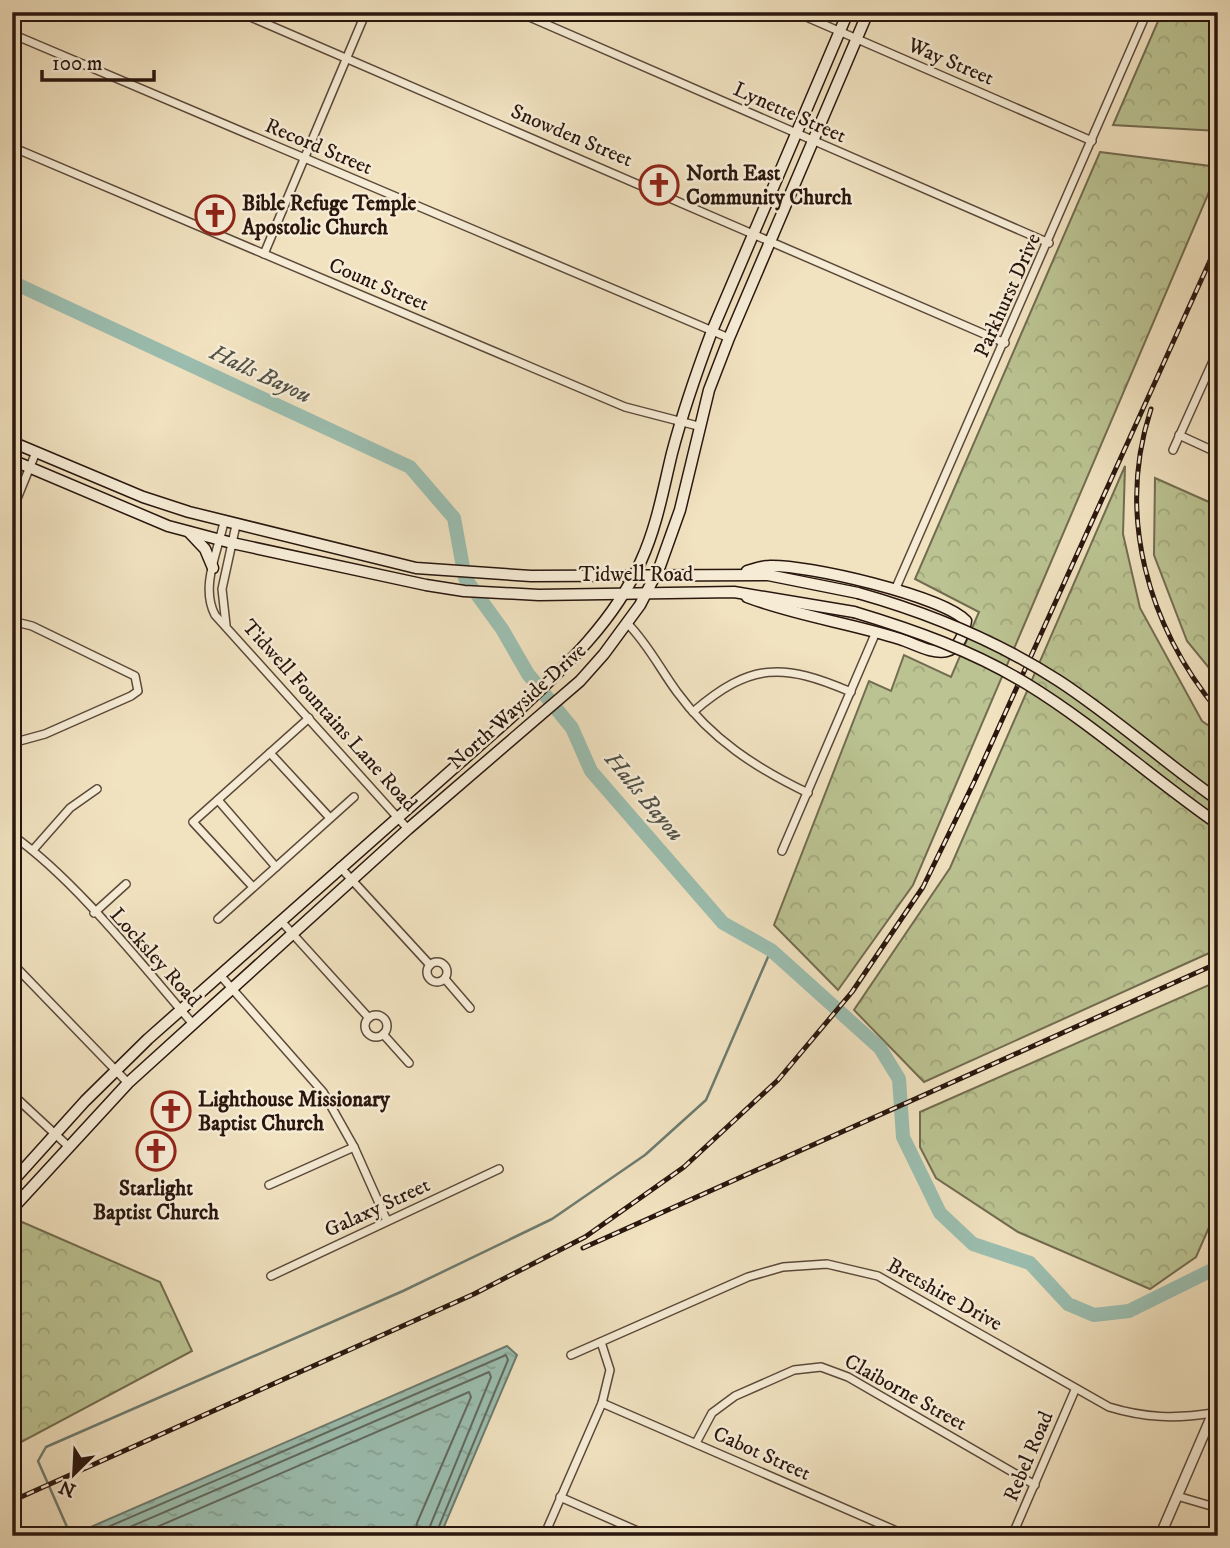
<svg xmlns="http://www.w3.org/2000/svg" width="1230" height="1548" font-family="'IM FELL DW Pica',serif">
  <defs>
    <pattern id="forest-crowns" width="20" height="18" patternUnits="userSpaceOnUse" patternTransform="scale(1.75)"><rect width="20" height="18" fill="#bbc392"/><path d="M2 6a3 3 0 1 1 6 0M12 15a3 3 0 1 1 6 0" fill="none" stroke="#a1a77d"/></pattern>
    <pattern id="water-ripples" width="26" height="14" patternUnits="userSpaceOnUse" patternTransform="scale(1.75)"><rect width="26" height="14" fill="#9bbeb0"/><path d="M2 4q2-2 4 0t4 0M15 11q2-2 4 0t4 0" fill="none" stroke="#86a396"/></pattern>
  </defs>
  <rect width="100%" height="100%" fill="#f1e2c0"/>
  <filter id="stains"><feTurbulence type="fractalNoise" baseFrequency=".00286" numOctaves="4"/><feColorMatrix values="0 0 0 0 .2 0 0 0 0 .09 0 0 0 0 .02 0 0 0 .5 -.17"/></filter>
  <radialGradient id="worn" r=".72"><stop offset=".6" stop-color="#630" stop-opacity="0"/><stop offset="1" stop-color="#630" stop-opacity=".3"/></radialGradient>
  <g fill="url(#forest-crowns)" stroke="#726c50" stroke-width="2">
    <path d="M 1162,12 L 1218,12 L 1218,131 L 1113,125 Z"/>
    <path d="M 1100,152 L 1218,167 L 1218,171 L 913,885 L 838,990 L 774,925 L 869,681 L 891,691 L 904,655 L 951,677 L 979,612 L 915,579 Z"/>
    <path d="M 1125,466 L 1123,534 L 1140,608 L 1202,721 L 1218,732 L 1218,949 L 924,1082 L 854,1010 L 950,868 Z"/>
    <path d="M 1155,478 L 1218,506 L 1218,679 L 1187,641 L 1154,555 Z"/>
    <path d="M 1218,981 L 1218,1207 L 1196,1257 L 1150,1289 L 1018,1232 L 936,1178 L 920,1147 L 920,1112 Z"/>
    <path d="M 22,1222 L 160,1282 L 192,1351 L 21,1442 L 20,1487 L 12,1490 L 12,1236 Z"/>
  </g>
  <path fill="url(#water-ripples)" stroke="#6d7b6f" stroke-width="2" d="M 507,1346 L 517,1355 L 440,1536 L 70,1536 Z"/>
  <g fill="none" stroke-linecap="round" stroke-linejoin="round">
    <g stroke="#626a5f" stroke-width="2">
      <path d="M 87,1536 L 506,1355 L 508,1360 L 435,1536"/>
      <path d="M 109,1536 L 489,1372 L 491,1377 L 426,1536"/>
      <path d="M 136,1536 L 469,1392 L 471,1397 L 417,1523 L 415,1536"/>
    </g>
    <path stroke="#6d7b6f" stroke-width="2.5" d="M 71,1536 L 38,1461 L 46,1447 L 403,1291 L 552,1219 L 645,1155 L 706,1100 L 771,950"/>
    <path stroke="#9bbeb0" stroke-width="14" d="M 12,282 L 410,467 L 454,518 L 465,578 L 502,629 L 528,674 L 572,728 L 591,771 L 723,923 L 771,950 L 880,1048 L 899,1079 L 903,1137 L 940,1213 L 973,1244 L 1030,1263 L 1068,1304 L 1094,1315 L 1129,1311 L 1218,1267"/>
    <g stroke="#5b493a" stroke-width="10">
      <g id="minor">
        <path d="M 239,12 L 1005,343"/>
        <path d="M 518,12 L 1049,243"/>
        <path d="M 795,12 L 1092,141"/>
        <path d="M 12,34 L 729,338"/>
        <path d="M 12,147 L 625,407 L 698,426"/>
        <path d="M 264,254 L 366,12"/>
        <path d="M 1179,435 L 1218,453"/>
        <path d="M 1173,450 L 1218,350"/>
        <path d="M 12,511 L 36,452"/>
        <path d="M 224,522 C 218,551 200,587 215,615 L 408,829"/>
        <path d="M 895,590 L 1147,12"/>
        <path d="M 12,621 L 32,626 L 135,676 L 138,691 L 131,696 L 45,734 L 12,743"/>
        <path d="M 627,623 C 648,644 660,669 677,692 C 711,739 756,768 808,793"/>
        <path d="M 226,625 L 222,589 L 236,525"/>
        <path d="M 12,638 L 19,623"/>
        <path d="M 693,712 C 751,662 783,663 851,692"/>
        <path d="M 270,753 L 330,818"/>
        <path d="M 218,800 L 276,867"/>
        <path d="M 12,835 C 75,879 142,965 193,1024"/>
        <path d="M 33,850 L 70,808 L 97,789"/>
        <path d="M 782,851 L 876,632"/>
        <path d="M 340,867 L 430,965"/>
        <path d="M 253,887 L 193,822 L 309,718"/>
        <path d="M 94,913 L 126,884"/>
        <path d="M 218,919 L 354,797"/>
        <path d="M 281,921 L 369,1018"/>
        <circle cx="437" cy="972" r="10"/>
        <path d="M 12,963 L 128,1083"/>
        <path d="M 220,975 L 323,1092 L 354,1147 L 387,1221"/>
        <path d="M 445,979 L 470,1008"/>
        <circle cx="376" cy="1026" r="11"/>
        <path d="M 383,1034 L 409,1063"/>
        <path d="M 12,1094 L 68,1146"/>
        <path d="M 269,1185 L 354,1147"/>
        <path d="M 271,1276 L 499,1169"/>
        <path d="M 571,1355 L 748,1277 L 783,1267 L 827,1264 L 878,1276 L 1109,1407 C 1145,1418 1176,1419 1213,1413"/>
        <path d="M 602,1403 L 908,1536"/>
        <path d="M 696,1443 L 712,1413 L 735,1396 L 794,1370 L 821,1367 L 848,1377 L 1035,1485"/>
        <path d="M 1177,1496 L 1218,1508"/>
        <path d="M 560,1497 L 649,1536"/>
        <path d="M 544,1536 L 602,1403 L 610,1370 L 601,1342"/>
        <path d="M 1012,1536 L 1075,1390"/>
      </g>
    </g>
    <g stroke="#5b493a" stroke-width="12">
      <path id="tertiary" d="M 1160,1536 L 1213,1413 L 1218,1413"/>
    </g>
    <g stroke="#29160e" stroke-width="13">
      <g id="secondary">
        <path d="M 12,442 L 143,497 L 189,512 L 416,568 L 531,576 L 768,575 L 858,593"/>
        <path d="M 12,460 L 168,526 L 232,543 L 426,585 L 464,591 L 539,595 L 734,592 L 854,612"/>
        <path d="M 189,532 L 205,549 L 213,568"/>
        <path d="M 747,597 C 797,616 850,623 900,639 C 913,643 933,655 947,651 C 960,648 964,633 966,621 C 943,596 805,564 769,566 C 762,566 754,569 747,571"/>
        <path d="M 12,1182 L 85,1101 L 148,1039 L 516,713 C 564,668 614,622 641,561 C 657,526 663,490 672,453 C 683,411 697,371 712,331 L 848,12"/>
        <path d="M 12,1209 L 128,1083 L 408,829 L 580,681 L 604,654 L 640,605 L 660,566 L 680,510 L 709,390 L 729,338 L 868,12"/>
      </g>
    </g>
    <use href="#minor" stroke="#f6ecd6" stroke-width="7"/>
    <use href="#tertiary" stroke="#f6ecd6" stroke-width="9"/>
    <use href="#secondary" stroke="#f6ecd6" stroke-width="10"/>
    <g stroke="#29160e" stroke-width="5">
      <g id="rail">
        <path d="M 1151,409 C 1116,516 1148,626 1218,711"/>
        <path d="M 583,1248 L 1218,963"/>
        <path d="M 12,1501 L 474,1294 L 585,1237 L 684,1167 L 778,1080 L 852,992 L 923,887 L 974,782 L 1218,243"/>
      </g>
    </g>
    <use href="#rail" stroke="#f6ecd6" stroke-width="2.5" stroke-dasharray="8" stroke-linecap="butt"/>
    <g stroke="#29160e" stroke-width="13" stroke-linecap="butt">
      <g id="secondary-bridge">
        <path d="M 858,593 C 929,613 997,641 1059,681 C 1114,717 1164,762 1218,800"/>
        <path d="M 854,612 C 914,630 973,651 1027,684 C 1094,725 1153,779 1218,824"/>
      </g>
    </g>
    <use href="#secondary-bridge" stroke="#f6ecd6" stroke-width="10"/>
  </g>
  <defs>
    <g id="church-ring" transform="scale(2.0125)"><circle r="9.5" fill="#f6ecd6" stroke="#8f2418" stroke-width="1.5"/><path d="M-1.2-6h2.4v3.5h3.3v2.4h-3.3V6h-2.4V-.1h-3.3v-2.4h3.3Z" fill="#8f2418"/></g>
  </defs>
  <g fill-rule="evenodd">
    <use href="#church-ring" x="659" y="185"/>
    <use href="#church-ring" x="215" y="215"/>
    <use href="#church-ring" x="171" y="1111"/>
    <use href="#church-ring" x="156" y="1151"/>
  </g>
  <g text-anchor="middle" stroke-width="5" stroke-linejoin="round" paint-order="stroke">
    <g font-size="21" fill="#29160e" stroke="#f6ecd6">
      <text transform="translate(951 61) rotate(23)" y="7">Way Street</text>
      <text transform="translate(790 112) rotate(24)" y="7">Lynette Street</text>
      <text transform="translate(572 135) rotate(23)" y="7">Snowden Street</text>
      <text transform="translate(319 146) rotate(23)" y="7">Record Street</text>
      <text transform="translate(379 284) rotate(23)" y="7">Count Street</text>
      <text transform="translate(1007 295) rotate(-66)" y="7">Parkhurst Drive</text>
      <text x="636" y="581">Tidwell Road</text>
      <text transform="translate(517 706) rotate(-42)" y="7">North Wayside Drive</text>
      <text transform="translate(330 715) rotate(48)" y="7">Tidwell Fountains Lane Road</text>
      <text transform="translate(156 957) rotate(48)" y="7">Locksley Road</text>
      <text transform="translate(377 1207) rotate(-25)" y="7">Galaxy Street</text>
      <text transform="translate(945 1294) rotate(29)" y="7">Bretshire Drive</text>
      <text transform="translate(906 1392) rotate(29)" y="7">Claiborne Street</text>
      <text transform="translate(762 1453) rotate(24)" y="7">Cabot Street</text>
      <text transform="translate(1028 1456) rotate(-67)" y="7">Rebel Road</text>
    </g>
    <g font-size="21" font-weight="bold" fill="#29160e" stroke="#f6ecd6" text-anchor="start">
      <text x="686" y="180">North East<tspan x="686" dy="24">Community Church</tspan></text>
      <text x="242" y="210">Bible Refuge Temple<tspan x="242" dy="24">Apostolic Church</tspan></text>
      <text x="198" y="1106">Lighthouse Missionary<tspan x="198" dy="24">Baptist Church</tspan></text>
      <text x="156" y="1195" text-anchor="middle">Starlight<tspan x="156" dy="24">Baptist Church</tspan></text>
    </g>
    <g font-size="23" font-style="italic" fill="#515147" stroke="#f6ecd6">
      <text transform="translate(261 373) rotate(25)" y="8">Halls Bayou</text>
      <text transform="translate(645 796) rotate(50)" y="8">Halls Bayou</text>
    </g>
  </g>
  <rect width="1230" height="1548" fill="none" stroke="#f1e2c0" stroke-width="42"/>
  <rect x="14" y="14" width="1202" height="1520" fill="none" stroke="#29160e" stroke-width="3.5"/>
  <rect x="21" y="21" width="1188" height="1506" fill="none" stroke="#29160e" stroke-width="2"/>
  <g transform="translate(74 1474) rotate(204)" stroke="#f6ecd6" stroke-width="5" paint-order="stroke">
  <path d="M0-5L12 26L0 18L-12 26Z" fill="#29160e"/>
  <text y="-10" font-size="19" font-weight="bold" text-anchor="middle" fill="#29160e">N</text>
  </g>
  <path d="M42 70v10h112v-10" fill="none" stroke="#29160e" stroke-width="3.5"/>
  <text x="52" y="70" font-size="21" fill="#29160e" stroke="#f6ecd6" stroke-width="5" paint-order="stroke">100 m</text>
  <rect width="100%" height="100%" filter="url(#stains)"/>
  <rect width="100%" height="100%" fill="url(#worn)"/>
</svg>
